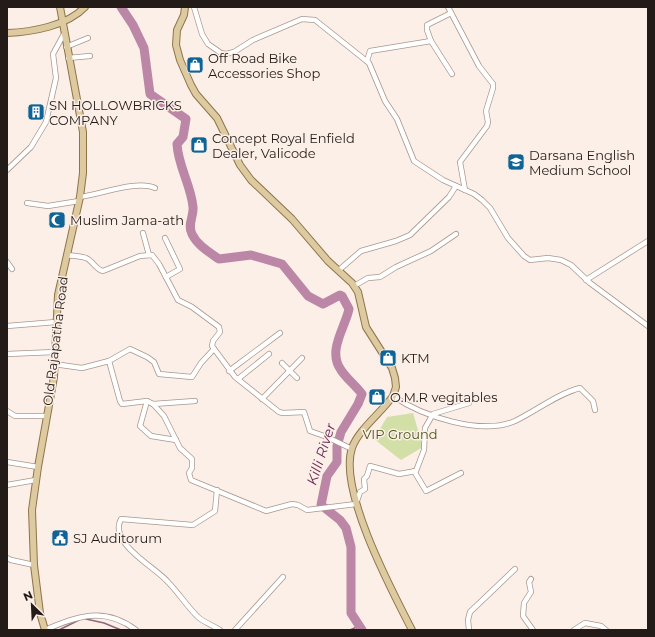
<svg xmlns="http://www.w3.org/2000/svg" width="655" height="637" font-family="Montserrat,sans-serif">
  <rect width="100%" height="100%" fill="#fcefe8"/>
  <path fill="#d2dfa7" d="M 413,413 L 423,447 L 401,460 L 374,439 L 387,417 Z"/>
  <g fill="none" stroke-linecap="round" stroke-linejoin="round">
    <g stroke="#8e677b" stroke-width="1.5">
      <path d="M 86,619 L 104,623 L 121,630"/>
      <path d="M 59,630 L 79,620"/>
      <path d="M 350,630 L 359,626"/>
    </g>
    <path stroke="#bc87a6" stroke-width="9" d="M 121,7 L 133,25 L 144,48 L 150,94 L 186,119 L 183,137 L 177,144 C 178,166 191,185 193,207 C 194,217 187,224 192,234 C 197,245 209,252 219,259 L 251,255 L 282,264 L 308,296 L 323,304 L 340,295 L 342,296 L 349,309 C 345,328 327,351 341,370 C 346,378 355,385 362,394 L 358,404 L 341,432 L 337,446 L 337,462 L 327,476 L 321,505 L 340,520 L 346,528 L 351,547 L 351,613 L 362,630"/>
    <g stroke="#aa978c" stroke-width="6">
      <g id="minor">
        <path d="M 194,7 L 202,34 L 208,44 L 221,53 L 226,54 L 234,52 L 253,40 L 302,19 L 315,20 L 369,63 L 385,101 L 397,119 L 414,161 L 443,180 L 474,194 L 482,200 L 490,208 L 508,238 L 524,256 L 530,260 L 548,258 L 561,260 L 571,265 L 590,283 L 648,326"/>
        <path d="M 448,7 L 479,66 L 493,84 L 493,88 L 486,111 L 488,122 L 487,126 L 460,162 L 465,190"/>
        <path d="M 431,41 L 427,30 L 427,25 L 451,13"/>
        <path d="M 66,47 L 88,38"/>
        <path d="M 68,58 L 90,56"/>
        <path d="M 367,61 L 370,51 L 431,41 L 452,74"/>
        <path d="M 7,170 L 31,147 L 46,122 L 56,78 L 53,54 L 65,32"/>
        <path d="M 80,197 C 101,194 137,180 155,188"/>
        <path d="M 27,203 L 48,206 L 79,201"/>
        <path d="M 143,233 L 149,255"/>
        <path d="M 165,238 L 180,269 L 166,277"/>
        <path d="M 67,255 C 73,256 80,256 86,258 C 93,261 96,270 103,271 L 140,256 L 152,255 L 159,264 L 178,300 L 192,307 L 219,327 L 220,332 L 213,341 L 212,346 L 235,377 L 279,412 L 283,413 L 304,412 L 310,431 L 327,437 L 352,449"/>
        <path d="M 7,262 L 12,269"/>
        <path d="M 339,270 L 361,251 L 396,241 L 410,235 L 449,197 L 456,186"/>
        <path d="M 586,280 L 648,241"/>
        <path d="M 354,286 L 368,278 L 380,277 L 396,267 L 431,251 L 456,234"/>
        <path d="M 7,326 L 56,322"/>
        <path d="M 7,354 L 55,352"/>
        <path d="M 109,361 L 120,401 L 122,404 L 147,401 L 153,404 L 164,416 L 180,448 L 192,459 L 192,468 L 189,473 L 191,480 L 266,511 L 292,504 L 298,505 L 307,510 L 356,504 L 360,492 L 365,489 L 364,479 L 367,476 L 370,466 L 399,474 L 416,471 L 424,450 L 425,428 L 433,414 L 469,403"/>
        <path d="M 282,363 L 297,378"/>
        <path d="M 54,364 L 82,368 L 109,361 L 130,349 L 147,357 L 154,362 L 159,374 L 192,377 L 201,363 L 214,349"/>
        <path d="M 229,371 L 280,333"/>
        <path d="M 238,379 L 269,354"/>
        <path d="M 393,396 C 422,416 481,436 515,421 C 536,411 557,394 580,388 L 593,401 L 595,410"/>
        <path d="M 262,399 L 302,358"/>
        <path d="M 147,401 L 140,426 L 151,436 L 176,440"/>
        <path d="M 153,404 L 195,401"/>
        <path d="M 7,411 L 15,416 L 46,416"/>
        <path d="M 7,462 L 38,467"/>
        <path d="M 414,471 L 426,491 L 461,473"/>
        <path d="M 7,485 L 36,480"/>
        <path d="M 217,490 L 215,511 L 193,525 L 121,519 C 108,543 155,567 167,581 C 178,592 186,605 197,616 C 201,621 214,626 220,630"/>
        <path d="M 7,558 L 11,560 L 34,565"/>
        <path d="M 531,579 L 529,582 L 531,592 L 524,603 L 523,616 L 533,630"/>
        <path d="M 45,630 C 78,616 104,606 136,630"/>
        <path d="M 235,630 L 283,577"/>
        <path d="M 469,630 L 468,620 L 470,612 L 515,569"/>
        <path d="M 574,630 L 585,623 L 601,626 L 606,630"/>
      </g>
    </g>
    <g stroke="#8d7548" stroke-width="8">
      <g id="major">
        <path d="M 185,7 L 184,15 L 177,30 L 176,45 L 180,60 L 191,85 L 196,94 L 217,118 L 240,165 L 251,180 L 292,219 L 328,261 L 352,283 L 358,292 L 366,327 L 392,368 L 395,378 L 396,387 L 393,396 C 381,413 358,430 352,448 C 338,490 392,591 412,630"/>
        <path d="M 7,33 C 32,32 67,26 85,7"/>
        <path d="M 45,630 L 40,613 L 34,565 L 32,510 L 38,467 L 54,377 L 58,295 L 80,197 L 83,173 L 83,132 L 60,7"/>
      </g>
    </g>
    <use href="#minor" stroke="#fff" stroke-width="4.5"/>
    <use href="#major" stroke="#ddcaa1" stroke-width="6"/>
  </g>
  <defs>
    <g id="shop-square" transform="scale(0.9)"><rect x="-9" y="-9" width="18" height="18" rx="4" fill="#0f6495" stroke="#fcefe8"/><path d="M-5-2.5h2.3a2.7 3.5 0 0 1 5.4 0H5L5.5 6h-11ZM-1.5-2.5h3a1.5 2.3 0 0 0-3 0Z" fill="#fff"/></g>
    <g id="building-square" transform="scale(0.9)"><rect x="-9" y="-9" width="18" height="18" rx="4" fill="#0f6495" stroke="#fcefe8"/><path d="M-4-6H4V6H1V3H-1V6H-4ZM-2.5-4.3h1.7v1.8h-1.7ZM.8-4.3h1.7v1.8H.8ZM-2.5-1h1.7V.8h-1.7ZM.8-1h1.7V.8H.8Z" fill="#fff"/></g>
    <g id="school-square" transform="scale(0.9)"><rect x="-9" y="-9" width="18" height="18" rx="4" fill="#0f6495" stroke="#fcefe8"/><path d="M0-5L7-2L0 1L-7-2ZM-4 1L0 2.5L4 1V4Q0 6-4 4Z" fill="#fff"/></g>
    <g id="mosque-square" transform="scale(0.9)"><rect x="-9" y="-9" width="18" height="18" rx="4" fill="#0f6495" stroke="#fcefe8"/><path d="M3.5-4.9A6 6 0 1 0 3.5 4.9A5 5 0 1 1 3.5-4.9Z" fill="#fff"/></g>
    <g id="civic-square" transform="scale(0.9)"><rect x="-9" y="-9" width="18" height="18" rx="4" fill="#0f6495" stroke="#fcefe8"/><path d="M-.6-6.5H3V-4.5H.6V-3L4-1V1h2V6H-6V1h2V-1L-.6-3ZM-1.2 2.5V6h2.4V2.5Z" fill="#fff"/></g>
  </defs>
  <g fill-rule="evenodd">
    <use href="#shop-square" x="195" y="65"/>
    <use href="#building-square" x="36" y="112"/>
    <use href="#shop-square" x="199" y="145"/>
    <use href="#school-square" x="516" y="162"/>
    <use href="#mosque-square" x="57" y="220"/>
    <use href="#shop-square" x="388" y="358"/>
    <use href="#shop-square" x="377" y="397"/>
    <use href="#civic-square" x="60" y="538"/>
  </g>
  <g text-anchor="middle" stroke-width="3" stroke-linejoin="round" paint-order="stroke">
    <g font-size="13" fill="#221b17" stroke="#fcefe8" text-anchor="start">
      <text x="208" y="63">Off Road Bike<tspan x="208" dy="15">Accessories Shop</tspan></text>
      <text x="49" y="110">SN HOLLOWBRICKS<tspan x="49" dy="15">COMPANY</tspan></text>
      <text x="212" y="143">Concept Royal Enfield<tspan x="212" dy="15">Dealer, Valicode</tspan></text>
      <text x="529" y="160">Darsana English<tspan x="529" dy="15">Medium School</tspan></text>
      <text x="70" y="225">Muslim Jama-ath</text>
      <text x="401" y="363">KTM</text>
      <text x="390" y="402">O.M.R vegitables</text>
      <text x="73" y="543">SJ Auditorum</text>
    </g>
    <g font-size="13" fill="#221b17" stroke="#fcefe8">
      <text transform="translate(55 341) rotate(-83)" y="5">Old Rajapatha Road</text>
    </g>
    <g font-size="13" fill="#4b5618" stroke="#fcefe8">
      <text x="400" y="439">VIP Ground</text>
    </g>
    <g font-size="14" font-style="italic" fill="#6b2a55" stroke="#fcefe8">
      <text transform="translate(321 454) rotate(-72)" y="5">Killi River</text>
    </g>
  </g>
  <rect width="655" height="637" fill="none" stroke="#221b17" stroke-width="16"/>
  <g transform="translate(32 605) rotate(336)" stroke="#fcefe8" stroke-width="3" paint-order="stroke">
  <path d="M0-3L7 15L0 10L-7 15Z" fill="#221b17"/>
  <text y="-6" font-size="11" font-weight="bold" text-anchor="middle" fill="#221b17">N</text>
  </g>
</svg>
